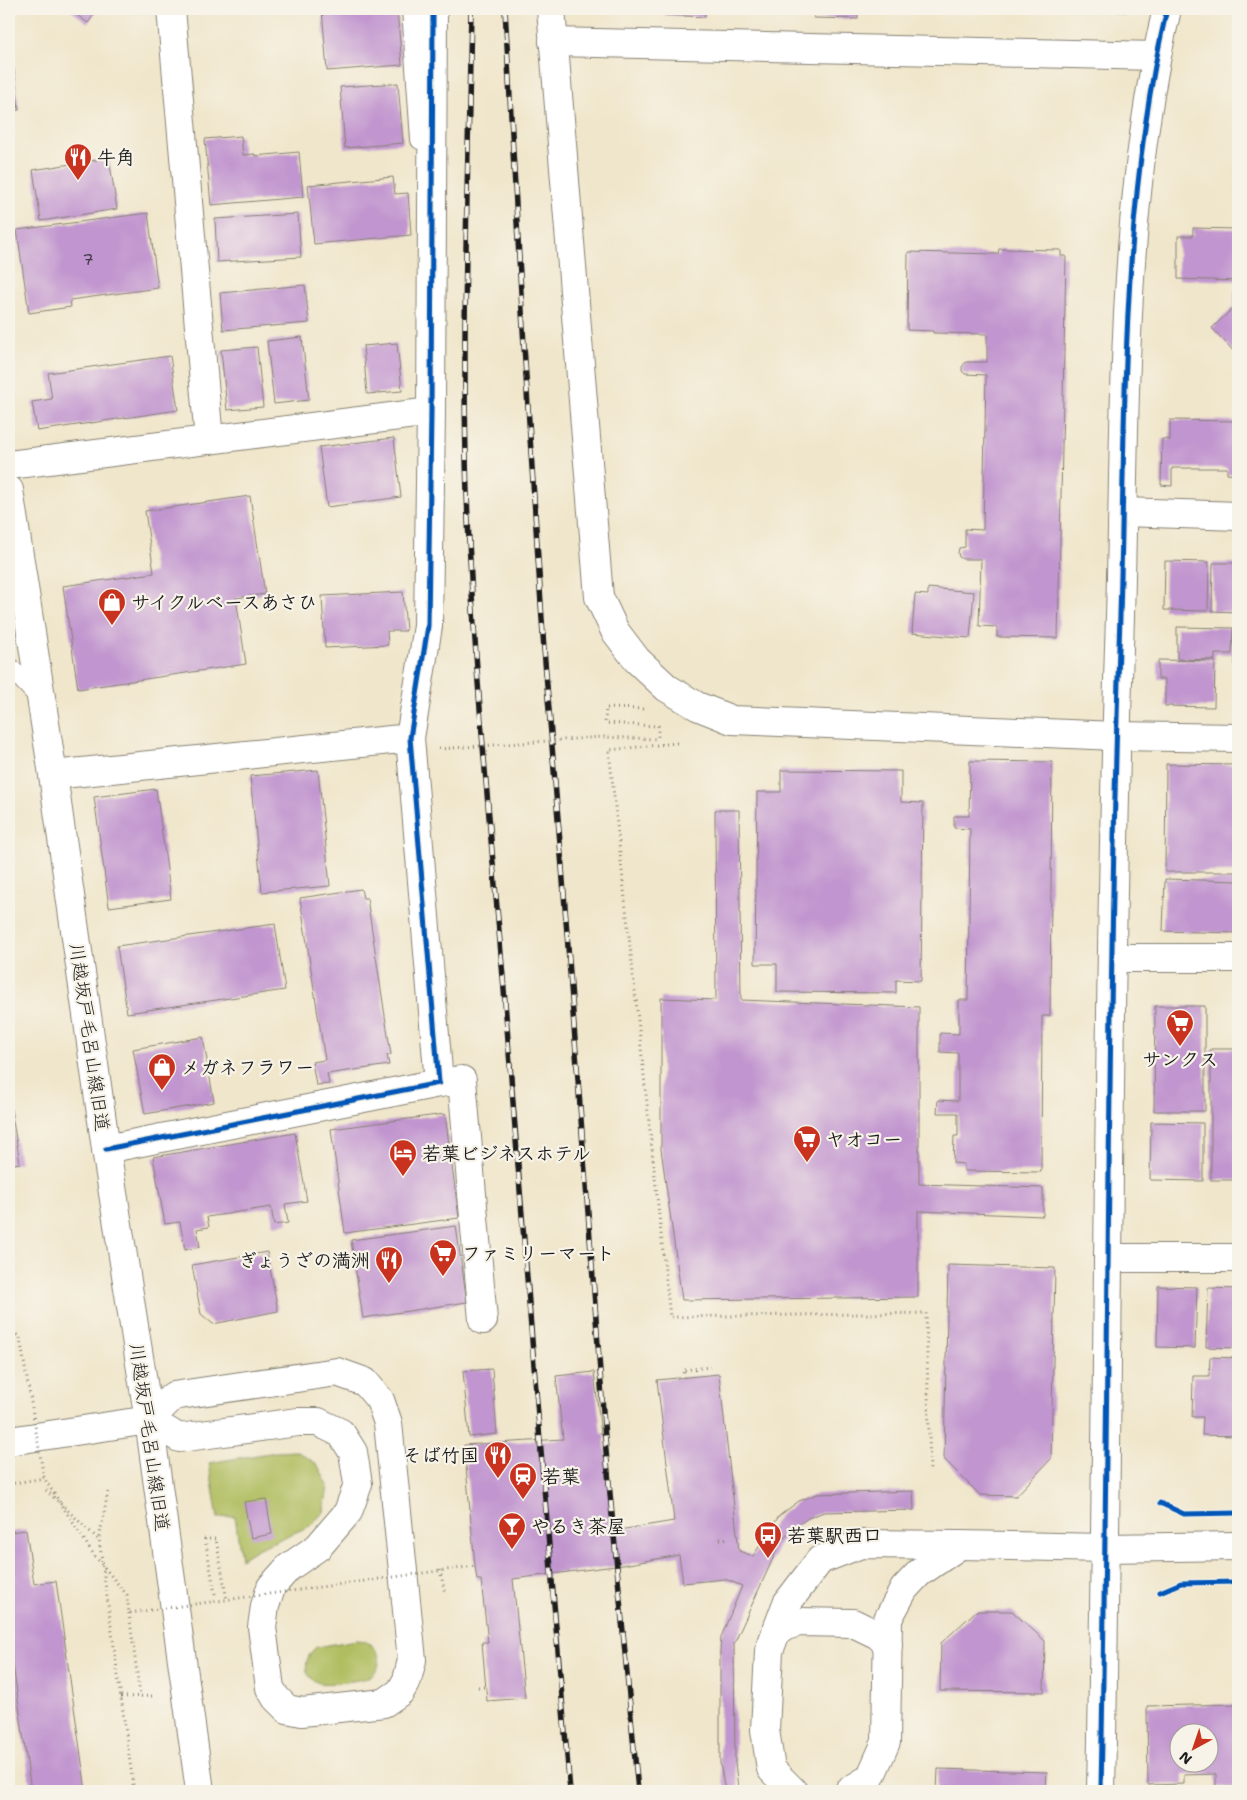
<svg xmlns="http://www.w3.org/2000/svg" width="1247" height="1800" font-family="'Shantell Sans','Klee One',sans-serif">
  <rect width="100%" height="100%" fill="#f7f3e8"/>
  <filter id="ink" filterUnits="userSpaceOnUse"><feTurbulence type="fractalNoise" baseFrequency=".02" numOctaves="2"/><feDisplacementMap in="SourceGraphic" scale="10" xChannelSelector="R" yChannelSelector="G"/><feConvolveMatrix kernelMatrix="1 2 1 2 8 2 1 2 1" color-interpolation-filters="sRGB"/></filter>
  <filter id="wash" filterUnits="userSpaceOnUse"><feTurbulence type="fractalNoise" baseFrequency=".0096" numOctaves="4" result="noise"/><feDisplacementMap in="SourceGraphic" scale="20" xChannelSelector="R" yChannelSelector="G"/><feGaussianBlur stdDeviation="1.12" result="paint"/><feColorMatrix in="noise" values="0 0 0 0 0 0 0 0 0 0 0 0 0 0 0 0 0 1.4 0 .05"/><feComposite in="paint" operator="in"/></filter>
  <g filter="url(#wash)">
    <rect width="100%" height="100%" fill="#f0e6cb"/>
    <g fill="#b0be61" stroke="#666d3e">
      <path d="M 297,1451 L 317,1464 L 328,1485 L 324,1512 L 310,1526 L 257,1549 L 241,1559 L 235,1516 L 218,1518 L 209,1463 L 276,1452 Z"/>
      <path d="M 357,1640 C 378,1641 389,1666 368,1677 C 360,1681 328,1685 319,1683 C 301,1677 304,1655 317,1647 Z"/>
    </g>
    <g id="blocks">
      <g fill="#c195cf" fill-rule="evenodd">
        <path d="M 69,9 L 98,9 L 88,23 Z"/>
        <path d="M 322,9 L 397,9 L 402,65 L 327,71 Z"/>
        <path d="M 665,9 L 705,9 L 705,17 L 665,15 Z"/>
        <path d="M 814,9 L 858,9 L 858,19 L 814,18 Z"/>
        <path d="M 1080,9 L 1126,9 L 1126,12 L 1080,10 Z"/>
        <path d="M 9,48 L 11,48 L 19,110 L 9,111 Z"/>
        <path d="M 398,83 L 403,143 L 345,148 L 340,87 Z"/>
        <path d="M 241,136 L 243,155 L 255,154 L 255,156 L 299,152 L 303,197 L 211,205 L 205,139 Z"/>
        <path d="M 109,158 L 117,209 L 41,221 L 33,170 Z"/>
        <path d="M 393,177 L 395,194 L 408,193 L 411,235 L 314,244 L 308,185 Z"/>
        <path d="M 148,213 L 158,288 L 70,300 L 71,307 L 29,313 L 17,230 Z"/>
        <path d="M 298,214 L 301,257 L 217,262 L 215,219 Z"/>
        <path d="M 1193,228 L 1238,229 L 1238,281 L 1178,279 L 1178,236 L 1193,236 Z"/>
        <path d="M 999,249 L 1061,250 L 1061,256 L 1066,256 L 1058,638 L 997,637 L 997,627 L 979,626 L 981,559 L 963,559 L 959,557 L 958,553 L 959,548 L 965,547 L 965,529 L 983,530 L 986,375 L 965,374 L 962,371 L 962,367 L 966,362 L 987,362 L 987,334 L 933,333 L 933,331 L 907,330 L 908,252 L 998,254 Z"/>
        <path d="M 305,285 L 309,323 L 223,330 L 220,293 Z"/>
        <path d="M 1234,291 L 1238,291 L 1238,356 L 1212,328 L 1234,307 Z"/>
        <path d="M 302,337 L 309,400 L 274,404 L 267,341 Z"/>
        <path d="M 397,343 L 402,391 L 367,394 L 363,346 Z"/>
        <path d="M 257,347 L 263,407 L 227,410 L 221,350 Z"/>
        <path d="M 170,356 L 178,410 L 37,431 L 32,402 L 52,399 L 48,373 Z"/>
        <path d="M 1170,420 L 1238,421 L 1238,475 L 1227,474 L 1227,468 L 1172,468 L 1172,486 L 1161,485 L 1162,439 L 1170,440 Z"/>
        <path d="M 394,438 L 401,497 L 327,507 L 319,447 Z"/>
        <path d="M 250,496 L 265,594 L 236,598 L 246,664 L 78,689 L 63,586 L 154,573 L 145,511 Z"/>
        <path d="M 1165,561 L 1209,562 L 1208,611 L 1164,610 Z"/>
        <path d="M 1213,563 L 1238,563 L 1238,612 L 1212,611 Z"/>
        <path d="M 928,588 L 974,592 L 970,638 L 912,633 L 915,594 L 928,595 Z"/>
        <path d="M 403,592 L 406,631 L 387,631 L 388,645 L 325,648 L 322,596 Z"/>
        <path d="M 1177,627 L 1233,628 L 1232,654 L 1215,654 L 1215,660 L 1177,659 Z"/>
        <rect x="1235" y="642" width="3" height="51"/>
        <path d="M 1158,660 L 1215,661 L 1214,707 L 1165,706 L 1165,679 L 1158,679 Z"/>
        <path d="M 970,761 L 1052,762 L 1050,1016 L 1042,1016 L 1041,1172 L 964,1171 L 964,1164 L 953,1163 L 954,1136 L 958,1136 L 958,1113 L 937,1113 L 938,1100 L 958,1101 L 958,1053 L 940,1052 L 940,1033 L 959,1034 L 959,1000 L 968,1000 L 970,829 L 954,828 L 954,816 L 969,816 Z"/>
        <path d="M 1166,764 L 1238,765 L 1238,872 L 1165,872 Z"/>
        <path d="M 318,770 L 330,886 L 262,892 L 250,776 Z"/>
        <path d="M 781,770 L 901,771 L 901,802 L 923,803 L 921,981 L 896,980 L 896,993 L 777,992 L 777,964 L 755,964 L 757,792 L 781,792 Z"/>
        <path d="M 156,789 L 171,899 L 109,907 L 94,797 Z"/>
        <path d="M 715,810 L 739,810 L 741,1000 L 919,1007 L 919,1184 L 1043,1188 L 1043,1216 L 918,1211 L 918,1297 L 682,1300 L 661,1149 L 661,998 L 716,1000 Z"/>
        <path d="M 1165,879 L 1238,881 L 1238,933 L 1163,931 Z"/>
        <path d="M 361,889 L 363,898 L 367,898 L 391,1055 L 387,1055 L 389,1065 L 327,1074 L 329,1084 L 316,1085 L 312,1062 L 325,1060 L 300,898 Z"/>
        <path d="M 275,924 L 285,990 L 127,1013 L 117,946 Z"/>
        <path d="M 1155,1006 L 1205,1006 L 1205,1111 L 1154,1111 Z"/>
        <path d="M 203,1037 L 214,1102 L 145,1114 L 133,1049 Z"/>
        <rect x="1211" y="1049" width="27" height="131"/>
        <path d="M 9,1097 L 20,1163 L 9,1165 Z"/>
        <path d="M 445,1114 L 459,1218 L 345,1233 L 331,1129 Z"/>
        <path d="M 1151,1122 L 1203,1123 L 1203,1181 L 1150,1180 Z"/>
        <path d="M 295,1133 L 307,1201 L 285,1204 L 288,1223 L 274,1225 L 271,1207 L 207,1217 L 209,1227 L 197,1229 L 200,1247 L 185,1250 L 180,1222 L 165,1224 L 153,1157 Z"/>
        <path d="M 456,1226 L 467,1302 L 363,1318 L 351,1240 Z"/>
        <path d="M 267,1252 L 278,1311 L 213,1324 L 201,1314 L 192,1265 Z"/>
        <path d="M 948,1265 L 1055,1268 L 1051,1459 L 1016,1496 L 980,1495 L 944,1459 Z"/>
        <path d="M 1158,1286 L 1197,1287 L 1195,1348 L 1157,1347 Z"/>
        <path d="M 1208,1288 L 1238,1289 L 1238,1348 L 1206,1347 Z"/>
        <path d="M 1210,1357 L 1238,1358 L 1238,1436 L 1202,1435 L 1203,1417 L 1192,1417 L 1193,1376 L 1209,1376 Z"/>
        <path d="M 492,1369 L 497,1434 L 469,1437 L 463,1371 Z"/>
        <path d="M 594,1372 L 601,1434 L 604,1433 L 613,1531 L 674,1521 L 657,1380 L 719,1374 L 739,1551 L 753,1556 L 779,1516 L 799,1501 L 817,1494 L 913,1491 L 914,1510 L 824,1512 L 808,1518 L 792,1529 L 780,1543 L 734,1644 L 735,1763 L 738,1788 L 741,1791 L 725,1791 L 720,1763 L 720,1651 L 721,1637 L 742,1586 L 725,1579 L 683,1583 L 679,1555 L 623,1565 L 513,1579 L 525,1698 L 487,1701 L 482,1642 L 488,1642 L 481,1580 L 477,1580 L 475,1566 L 464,1445 L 563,1439 L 556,1376 Z"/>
        <path d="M 266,1499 L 272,1534 L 251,1538 L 244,1502 Z"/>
        <path d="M 26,1530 L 34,1584 L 56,1581 L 86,1791 L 31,1791 L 9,1636 L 9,1532 Z"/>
        <path d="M 976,1611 L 1012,1611 L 1045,1641 L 1044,1692 L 940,1691 L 941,1643 Z"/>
        <path d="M 1238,1704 L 1238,1787 L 1216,1787 L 1216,1774 L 1184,1775 L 1184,1784 L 1148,1785 L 1147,1706 ZM 1180,1732 L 1210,1732 L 1210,1762 L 1180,1762 Z"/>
        <path d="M 938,1769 L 1047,1772 L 1046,1791 L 937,1791 Z"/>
      </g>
    </g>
  </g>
  <g filter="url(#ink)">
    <use href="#blocks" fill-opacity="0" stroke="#868174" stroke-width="1"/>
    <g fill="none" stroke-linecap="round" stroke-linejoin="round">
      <g stroke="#868174" stroke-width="20">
        <g id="service">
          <path d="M 411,9 L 420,140"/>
          <path d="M 9,666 L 41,700"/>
        </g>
      </g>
      <g stroke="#868174" stroke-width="30">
        <g id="minor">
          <path d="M 171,9 L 209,440"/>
          <path d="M 551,9 L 599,597 L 615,631 L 637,660 L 667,688 L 697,706 L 732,720 L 1116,736"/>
          <path d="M 553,42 L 1156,56"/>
          <path d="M 9,465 L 431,412"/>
          <path d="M 1123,512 L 1238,516"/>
          <path d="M 53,775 L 410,738"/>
          <path d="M 1112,958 L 1238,958"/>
          <path d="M 439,1083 L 462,1080 L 483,1320"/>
          <path d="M 106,1149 L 439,1083 L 410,738 L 428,626 L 431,412 L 433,9"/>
          <path d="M 1108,1258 L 1238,1258"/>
          <path d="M 776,1632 L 786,1626 L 799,1622 L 853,1623 L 878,1635 L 888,1645"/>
          <path d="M 793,1791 L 771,1769 L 765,1730 L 769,1651 L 787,1603 L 820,1560 L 861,1544 L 960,1545"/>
          <path d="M 849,1791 L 870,1778 L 886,1742 L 888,1619 L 904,1589 L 919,1573 L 960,1545"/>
        </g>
      </g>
      <g stroke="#868174" stroke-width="30">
        <g id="tertiary">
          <path d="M 9,490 L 53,775 L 106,1149 L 149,1420 L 200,1791"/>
          <path d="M 1116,736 L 1238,738"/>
          <path d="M 9,1441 L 149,1420 L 173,1396 L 337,1372 L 365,1382 L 380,1400 L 388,1423 L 412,1660 L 407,1680 L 400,1692 L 384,1703 L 302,1712 L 287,1709 L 276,1698 L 270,1688 L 262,1627 L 265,1606 L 271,1587 L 289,1567 L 318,1547 L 348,1512 L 358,1484 L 353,1452 L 341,1433 L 318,1422 L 298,1422 L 179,1438 L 149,1420"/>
          <path d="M 960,1545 L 1105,1548 L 1238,1546"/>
          <path d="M 1101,1791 C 1109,1400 1107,1007 1120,616 C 1126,413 1120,208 1167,9"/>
        </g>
      </g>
      <g stroke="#868174" stroke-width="3" stroke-dasharray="1 4" stroke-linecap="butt">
        <path d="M 643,709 L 606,708 L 605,723 L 658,726 L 658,739"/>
        <path d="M 677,743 L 609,750 L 670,1317 L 926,1313 L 930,1472"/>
        <path d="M 684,1378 L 683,1370 L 710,1367"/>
        <path d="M 9,1484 L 44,1478"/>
        <path d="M 46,1490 L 98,1539"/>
        <path d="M 108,1492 L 99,1539 L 134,1791"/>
        <path d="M 720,1539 L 730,1538"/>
        <path d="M 440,1570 L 445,1593"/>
        <path d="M 215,1594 L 205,1539 L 216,1539 L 227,1600"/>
        <path d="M 129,1613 L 140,1696"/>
        <path d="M 478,1687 L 486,1687"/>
        <path d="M 121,1697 L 152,1696"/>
        <path d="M 732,1791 L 732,1788"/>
      </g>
      <use href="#service" stroke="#fff" stroke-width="18"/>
      <use href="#minor" stroke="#fff" stroke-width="28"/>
      <use href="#tertiary" stroke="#fff" stroke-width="28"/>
      <g stroke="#1c1c1c" stroke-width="5.5">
        <g id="rail">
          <path d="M 471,9 C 468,179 461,350 468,520 C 475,673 490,825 503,977 C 524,1248 546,1520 570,1791"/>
          <path d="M 505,9 L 524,346 L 544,649 L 562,867 L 606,1451 L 638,1791"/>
        </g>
      </g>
      <use href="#rail" stroke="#f7f3e8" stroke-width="4" stroke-dasharray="11" stroke-linecap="butt"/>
      <g stroke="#868174" stroke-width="3" stroke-dasharray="1 4" stroke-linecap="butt">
        <path d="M 439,749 L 602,737 L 658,739"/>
        <path d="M 9,1328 L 20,1338 L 44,1478 L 94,1555 L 127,1595 L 129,1613 L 475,1566"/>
      </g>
      <g stroke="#f7f3e8" stroke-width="8">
        <g id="cycleway">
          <path d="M 106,1149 L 439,1083 L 410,738 L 428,626 L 431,412 L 433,9"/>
          <path d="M 1160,1503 L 1184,1514 L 1238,1513"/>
          <path d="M 1160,1592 L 1181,1583 L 1238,1582"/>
          <path d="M 1101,1791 C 1109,1400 1107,1007 1120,616 C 1126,413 1120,208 1167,9"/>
        </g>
      </g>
      <use href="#cycleway" stroke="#0057b8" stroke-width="5"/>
    </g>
  </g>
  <defs>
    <g id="restaurant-pin" transform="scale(1.4375)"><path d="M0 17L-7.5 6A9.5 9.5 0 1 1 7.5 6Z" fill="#c8321e" stroke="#f7f3e8"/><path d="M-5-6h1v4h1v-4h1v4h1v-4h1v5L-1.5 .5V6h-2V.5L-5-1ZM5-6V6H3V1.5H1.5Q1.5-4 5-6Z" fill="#fff"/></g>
    <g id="shop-pin" transform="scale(1.4375)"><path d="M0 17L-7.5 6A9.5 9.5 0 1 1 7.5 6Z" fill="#c8321e" stroke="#f7f3e8"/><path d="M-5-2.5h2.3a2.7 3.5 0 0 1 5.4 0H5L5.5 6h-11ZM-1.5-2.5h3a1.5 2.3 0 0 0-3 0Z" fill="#fff"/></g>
    <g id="supermarket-pin" transform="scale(1.4375)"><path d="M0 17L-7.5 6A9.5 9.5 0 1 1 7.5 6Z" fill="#c8321e" stroke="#f7f3e8"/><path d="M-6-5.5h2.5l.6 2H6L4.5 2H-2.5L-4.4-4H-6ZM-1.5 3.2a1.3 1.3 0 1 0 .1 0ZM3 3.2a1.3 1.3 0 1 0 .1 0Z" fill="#fff"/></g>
    <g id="hotel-pin" transform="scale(1.4375)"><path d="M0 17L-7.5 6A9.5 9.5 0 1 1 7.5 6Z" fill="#c8321e" stroke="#f7f3e8"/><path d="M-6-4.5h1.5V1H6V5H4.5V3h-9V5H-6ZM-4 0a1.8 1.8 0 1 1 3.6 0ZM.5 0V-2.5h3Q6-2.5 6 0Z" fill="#fff"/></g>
    <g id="station-pin" transform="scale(1.4375)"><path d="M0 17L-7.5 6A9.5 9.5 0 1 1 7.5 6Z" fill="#c8321e" stroke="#f7f3e8"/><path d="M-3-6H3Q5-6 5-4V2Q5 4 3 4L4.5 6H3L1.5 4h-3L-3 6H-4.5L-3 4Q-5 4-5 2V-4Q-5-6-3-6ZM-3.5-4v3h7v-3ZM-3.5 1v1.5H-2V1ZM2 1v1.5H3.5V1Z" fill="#fff"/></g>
    <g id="bar-pin" transform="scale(1.4375)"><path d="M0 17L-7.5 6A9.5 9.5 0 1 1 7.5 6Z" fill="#c8321e" stroke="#f7f3e8"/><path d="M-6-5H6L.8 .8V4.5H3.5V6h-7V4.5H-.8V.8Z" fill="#fff"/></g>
    <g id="bus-pin" transform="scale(1.4375)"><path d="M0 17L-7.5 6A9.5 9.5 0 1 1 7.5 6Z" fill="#c8321e" stroke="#f7f3e8"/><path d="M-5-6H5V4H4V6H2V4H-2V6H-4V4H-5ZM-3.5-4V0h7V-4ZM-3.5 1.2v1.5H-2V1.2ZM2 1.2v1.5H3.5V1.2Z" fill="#fff"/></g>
  </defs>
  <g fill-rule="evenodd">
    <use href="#restaurant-pin" x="78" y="157"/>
    <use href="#shop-pin" x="112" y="602"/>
    <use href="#supermarket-pin" x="1180" y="1023"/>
    <use href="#shop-pin" x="162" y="1067"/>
    <use href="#supermarket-pin" x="807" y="1139"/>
    <use href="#hotel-pin" x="403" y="1153"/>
    <use href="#supermarket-pin" x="443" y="1253"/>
    <use href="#restaurant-pin" x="389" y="1260"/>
    <use href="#restaurant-pin" x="498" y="1455"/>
    <use href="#station-pin" x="523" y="1476"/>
    <use href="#bar-pin" x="512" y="1526"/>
    <use href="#bus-pin" x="768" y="1535"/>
  </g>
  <g text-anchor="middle" stroke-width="4.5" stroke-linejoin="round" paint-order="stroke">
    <g font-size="16" fill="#453a49">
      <text x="88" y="265">7</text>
    </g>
    <g font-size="19" font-weight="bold" fill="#1c1c1c" stroke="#f7f3e8" text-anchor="start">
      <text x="97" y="164">牛角</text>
      <text x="131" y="609">サイクルベースあさひ</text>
      <text x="1180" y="1066" text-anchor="middle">サンクス</text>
      <text x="181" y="1074">メガネフラワー</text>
      <text x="826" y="1146">ヤオコー</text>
      <text x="422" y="1160">若葉ビジネスホテル</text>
      <text x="462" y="1260">ファミリーマート</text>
      <text x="370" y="1267" text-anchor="end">ぎょうざの満洲</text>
      <text x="479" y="1462" text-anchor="end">そば竹国</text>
      <text x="542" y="1483">若葉</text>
      <text x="531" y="1533">やるき茶屋</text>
      <text x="787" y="1542">若葉駅西口</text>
    </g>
    <g font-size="19" fill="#1c1c1c" stroke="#f7f3e8">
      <text transform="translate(90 1037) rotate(82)" y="7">川越坂戸毛呂山線旧道</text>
      <text transform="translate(150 1437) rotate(82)" y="7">川越坂戸毛呂山線旧道</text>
    </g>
  </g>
  <rect width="1247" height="1800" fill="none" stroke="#f7f3e8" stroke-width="30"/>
  <g transform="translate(1194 1748) rotate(220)"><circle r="24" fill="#f7f3e8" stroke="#9f9d96"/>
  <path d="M0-4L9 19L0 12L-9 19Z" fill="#c8321e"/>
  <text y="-8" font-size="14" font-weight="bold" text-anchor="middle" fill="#1c1c1c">N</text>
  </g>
</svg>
